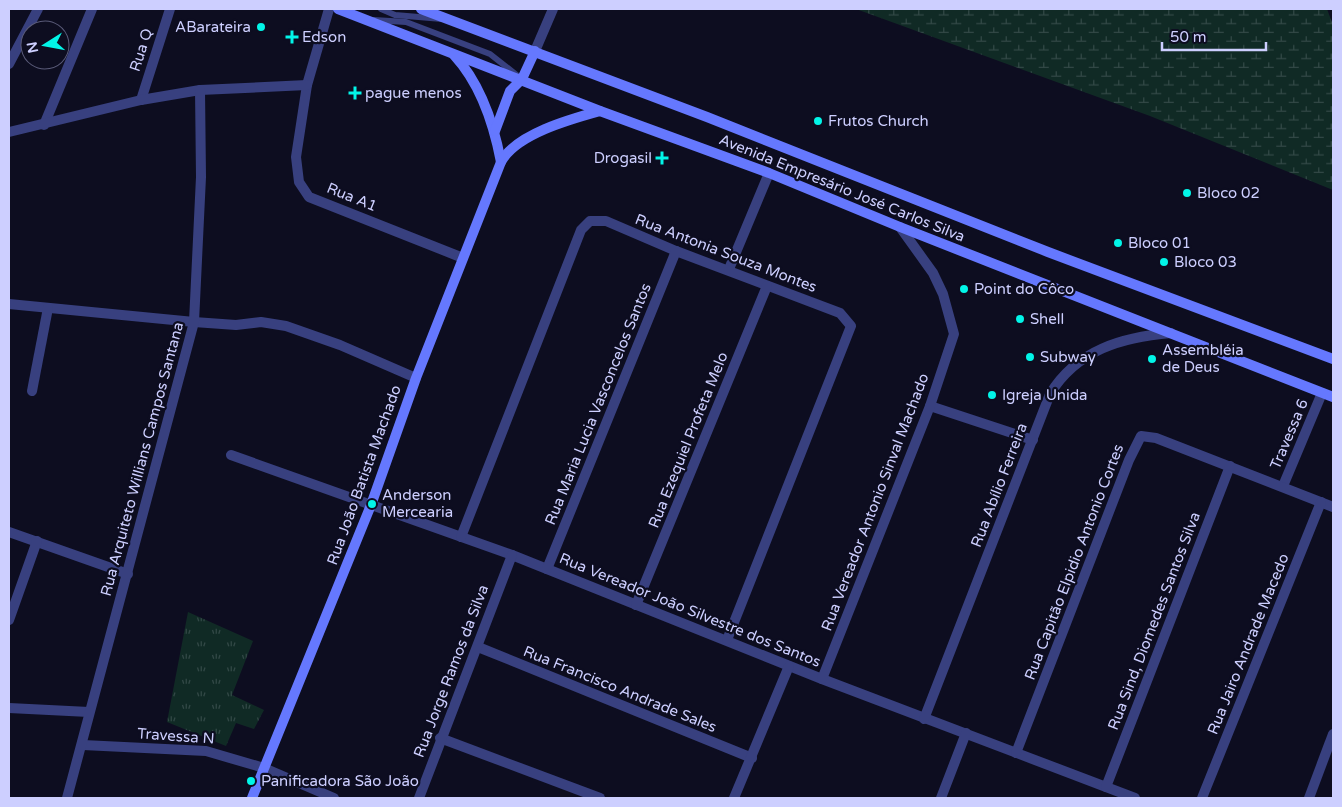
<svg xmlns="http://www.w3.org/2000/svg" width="1342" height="807" font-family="'Varela Round',sans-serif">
  <defs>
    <pattern id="grass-tufts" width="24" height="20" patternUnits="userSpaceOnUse" patternTransform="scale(1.25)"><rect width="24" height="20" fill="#102a25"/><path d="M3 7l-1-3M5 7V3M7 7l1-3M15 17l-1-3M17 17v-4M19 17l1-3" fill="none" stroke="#324846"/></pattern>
    <pattern id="wetland-marsh" width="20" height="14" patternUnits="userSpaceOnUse" patternTransform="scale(1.25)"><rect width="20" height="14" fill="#102a25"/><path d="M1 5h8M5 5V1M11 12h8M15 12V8" fill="none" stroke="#324846"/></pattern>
  </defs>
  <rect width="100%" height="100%" fill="#0d0d20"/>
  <path fill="url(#grass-tufts)" d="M 188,612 L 253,641 L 232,695 L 264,710 L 254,729 L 236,723 L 226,746 L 167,722 Z"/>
  <path fill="url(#wetland-marsh)" d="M 856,9 L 1327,9 L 1333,25 L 1333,190 L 1150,116 Z"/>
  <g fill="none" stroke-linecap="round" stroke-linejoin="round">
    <g stroke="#38407f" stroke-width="6">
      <path d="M 381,9 L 395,15 L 442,19"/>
      <path d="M 374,20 L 406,22 L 490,54 L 518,76"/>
    </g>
    <g stroke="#38407f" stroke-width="10">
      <path d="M 329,9 L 307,85 L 296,157 L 299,182 L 309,197 L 463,258"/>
      <path d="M 535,51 L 553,9"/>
      <path d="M 9,64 L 38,9"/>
      <path d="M 141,100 L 170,9"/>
      <path d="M 44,125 L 92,9"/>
      <path d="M 9,132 L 141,100 L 200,90 L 307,85"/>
      <path d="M 729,269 L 769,173"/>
      <path d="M 9,304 L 194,322 L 236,325 L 261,322 L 286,326 L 340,345 L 416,378"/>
      <path d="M 32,391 L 48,308"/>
      <path d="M 930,406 L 1033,440"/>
      <path d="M 231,455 L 512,555 L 822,679 L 1135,798"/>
      <path d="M 1283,486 L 1322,393"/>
      <path d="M 9,532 L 128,574"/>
      <path d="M 461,537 L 581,230 L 590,221 L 606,221 L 676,251 L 840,313 L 851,326 L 727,640"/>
      <path d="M 547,569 L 676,251"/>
      <path d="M 636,605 L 767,286"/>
      <path d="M 9,620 L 37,541"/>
      <path d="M 478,647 L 752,758"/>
      <path d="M 822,679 L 930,406 L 954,334 L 943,294 L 933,273 L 900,227"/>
      <path d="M 9,708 L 89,712"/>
      <path d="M 924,719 L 1050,394 C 1077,350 1122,337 1171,333"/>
      <path d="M 440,738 L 600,798"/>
      <path d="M 83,745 L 206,751 L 264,768 L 334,798"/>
      <path d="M 1016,753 L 1129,460 L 1141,436 L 1156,438 L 1333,507"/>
      <path d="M 1106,787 L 1230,466"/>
      <path d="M 67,798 L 194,322 L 201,177 L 200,90"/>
      <path d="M 419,798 L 512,555"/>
      <path d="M 734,798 L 789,666"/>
      <path d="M 941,798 L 966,733"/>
      <path d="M 1202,798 L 1321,502"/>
      <path d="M 1309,798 L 1333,734"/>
    </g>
    <g stroke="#6578fe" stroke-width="10">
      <path d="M 338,9 L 600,111 L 769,173 L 900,227 L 1333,397"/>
      <path d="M 421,9 L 707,117 L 1048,252 L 1333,359"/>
      <path d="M 454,55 C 480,83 494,125 501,162"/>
      <path d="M 495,131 L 510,91 L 522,79 L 535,51"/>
      <path d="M 252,798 L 371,505 L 416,378 L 501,162 C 516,134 571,119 600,111"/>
    </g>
  </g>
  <g fill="#02f5e8" stroke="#0d0d20" stroke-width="2">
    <circle cx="261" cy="27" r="5"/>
    <path d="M289.5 29.5h5v5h5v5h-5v5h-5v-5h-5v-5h5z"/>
    <path d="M352.5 85.5h5v5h5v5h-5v5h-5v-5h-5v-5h5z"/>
    <circle cx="818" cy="121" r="5"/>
    <path d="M659.5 150.5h5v5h5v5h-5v5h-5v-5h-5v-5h5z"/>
    <circle cx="1187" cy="193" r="5"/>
    <circle cx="1118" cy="243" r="5"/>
    <circle cx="1164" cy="262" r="5"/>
    <circle cx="964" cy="289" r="5"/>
    <circle cx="1020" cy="319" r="5"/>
    <circle cx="1030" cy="357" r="5"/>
    <circle cx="1152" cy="359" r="5"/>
    <circle cx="992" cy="395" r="5"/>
    <circle cx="372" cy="504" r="5"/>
    <circle cx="251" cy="781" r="5"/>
  </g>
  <g text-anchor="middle" stroke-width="4.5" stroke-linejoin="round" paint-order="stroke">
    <g font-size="15" fill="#cdcfff" stroke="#0d0d20" text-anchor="start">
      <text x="251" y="32" text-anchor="end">ABarateira</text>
      <text x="302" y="42">Edson</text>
      <text x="365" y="98">pague menos</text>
      <text x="828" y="126">Frutos Church</text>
      <text x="652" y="163" text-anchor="end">Drogasil</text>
      <text x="1197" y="198">Bloco 02</text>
      <text x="1128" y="248">Bloco 01</text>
      <text x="1174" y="267">Bloco 03</text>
      <text x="974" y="294">Point do Côco</text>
      <text x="1030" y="324">Shell</text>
      <text x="1162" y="355">Assembléia<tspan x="1162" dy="17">de Deus</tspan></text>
      <text x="1040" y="362">Subway</text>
      <text x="1002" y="400">Igreja Unida</text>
      <text x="382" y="500">Anderson<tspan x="382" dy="17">Mercearia</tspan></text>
      <text x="261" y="786">Panificadora São João</text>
    </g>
    <g font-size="15" fill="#cdcfff" stroke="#0d0d20">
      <text transform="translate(141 50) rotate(-72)" y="5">Rua Q</text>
      <text transform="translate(842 188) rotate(22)" y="5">Avenida Empresário José Carlos Silva</text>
      <text transform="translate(352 197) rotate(22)" y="5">Rua A1</text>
      <text transform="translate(726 253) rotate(21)" y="5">Rua Antonia Souza Montes</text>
      <text transform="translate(598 404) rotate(-68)" y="5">Rua Maria Lucia Vasconcelos Santos</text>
      <text transform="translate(1289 434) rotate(-67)" y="5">Travessa 6</text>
      <text transform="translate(688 440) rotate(-68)" y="5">Rua Ezequiel Profeta Melo</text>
      <text transform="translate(142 459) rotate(-75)" y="5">Rua Arquiteto Willians Campos Santana</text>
      <text transform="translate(364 475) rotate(-70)" y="5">Rua João Batista Machado</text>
      <text transform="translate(999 485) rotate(-69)" y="5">Rua Abílio Ferreira</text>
      <text transform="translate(875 502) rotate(-69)" y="5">Rua Vereador Antonio Sinval Machado</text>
      <text transform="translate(1074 562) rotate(-69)" y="5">Rua Capitão Elpidio Antonio Cortes</text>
      <text transform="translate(690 610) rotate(22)" y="5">Rua Vereador João Silvestre dos Santos</text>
      <text transform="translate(1154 621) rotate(-69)" y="5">Rua Sind, Diomedes Santos Silva</text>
      <text transform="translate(1248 644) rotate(-68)" y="5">Rua Jairo Andrade Macedo</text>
      <text transform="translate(451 671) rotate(-69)" y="5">Rua Jorge Ramos da Silva</text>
      <text transform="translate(620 689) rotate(22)" y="5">Rua Francisco Andrade Sales</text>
      <text transform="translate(176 736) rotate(4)" y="5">Travessa N</text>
    </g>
  </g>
  <rect width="1342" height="807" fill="none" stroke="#cdcfff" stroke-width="20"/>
  <g transform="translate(45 45) rotate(259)"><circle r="24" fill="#0d0d20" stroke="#5a5b79"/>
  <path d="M0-4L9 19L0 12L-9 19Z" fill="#02f5e8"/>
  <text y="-8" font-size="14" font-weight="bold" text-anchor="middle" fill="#cdcfff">N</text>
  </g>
  <path d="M1162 42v8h104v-8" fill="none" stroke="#cdcfff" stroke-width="2.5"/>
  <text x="1170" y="42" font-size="15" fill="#cdcfff" stroke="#0d0d20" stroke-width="4" paint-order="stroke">50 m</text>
</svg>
